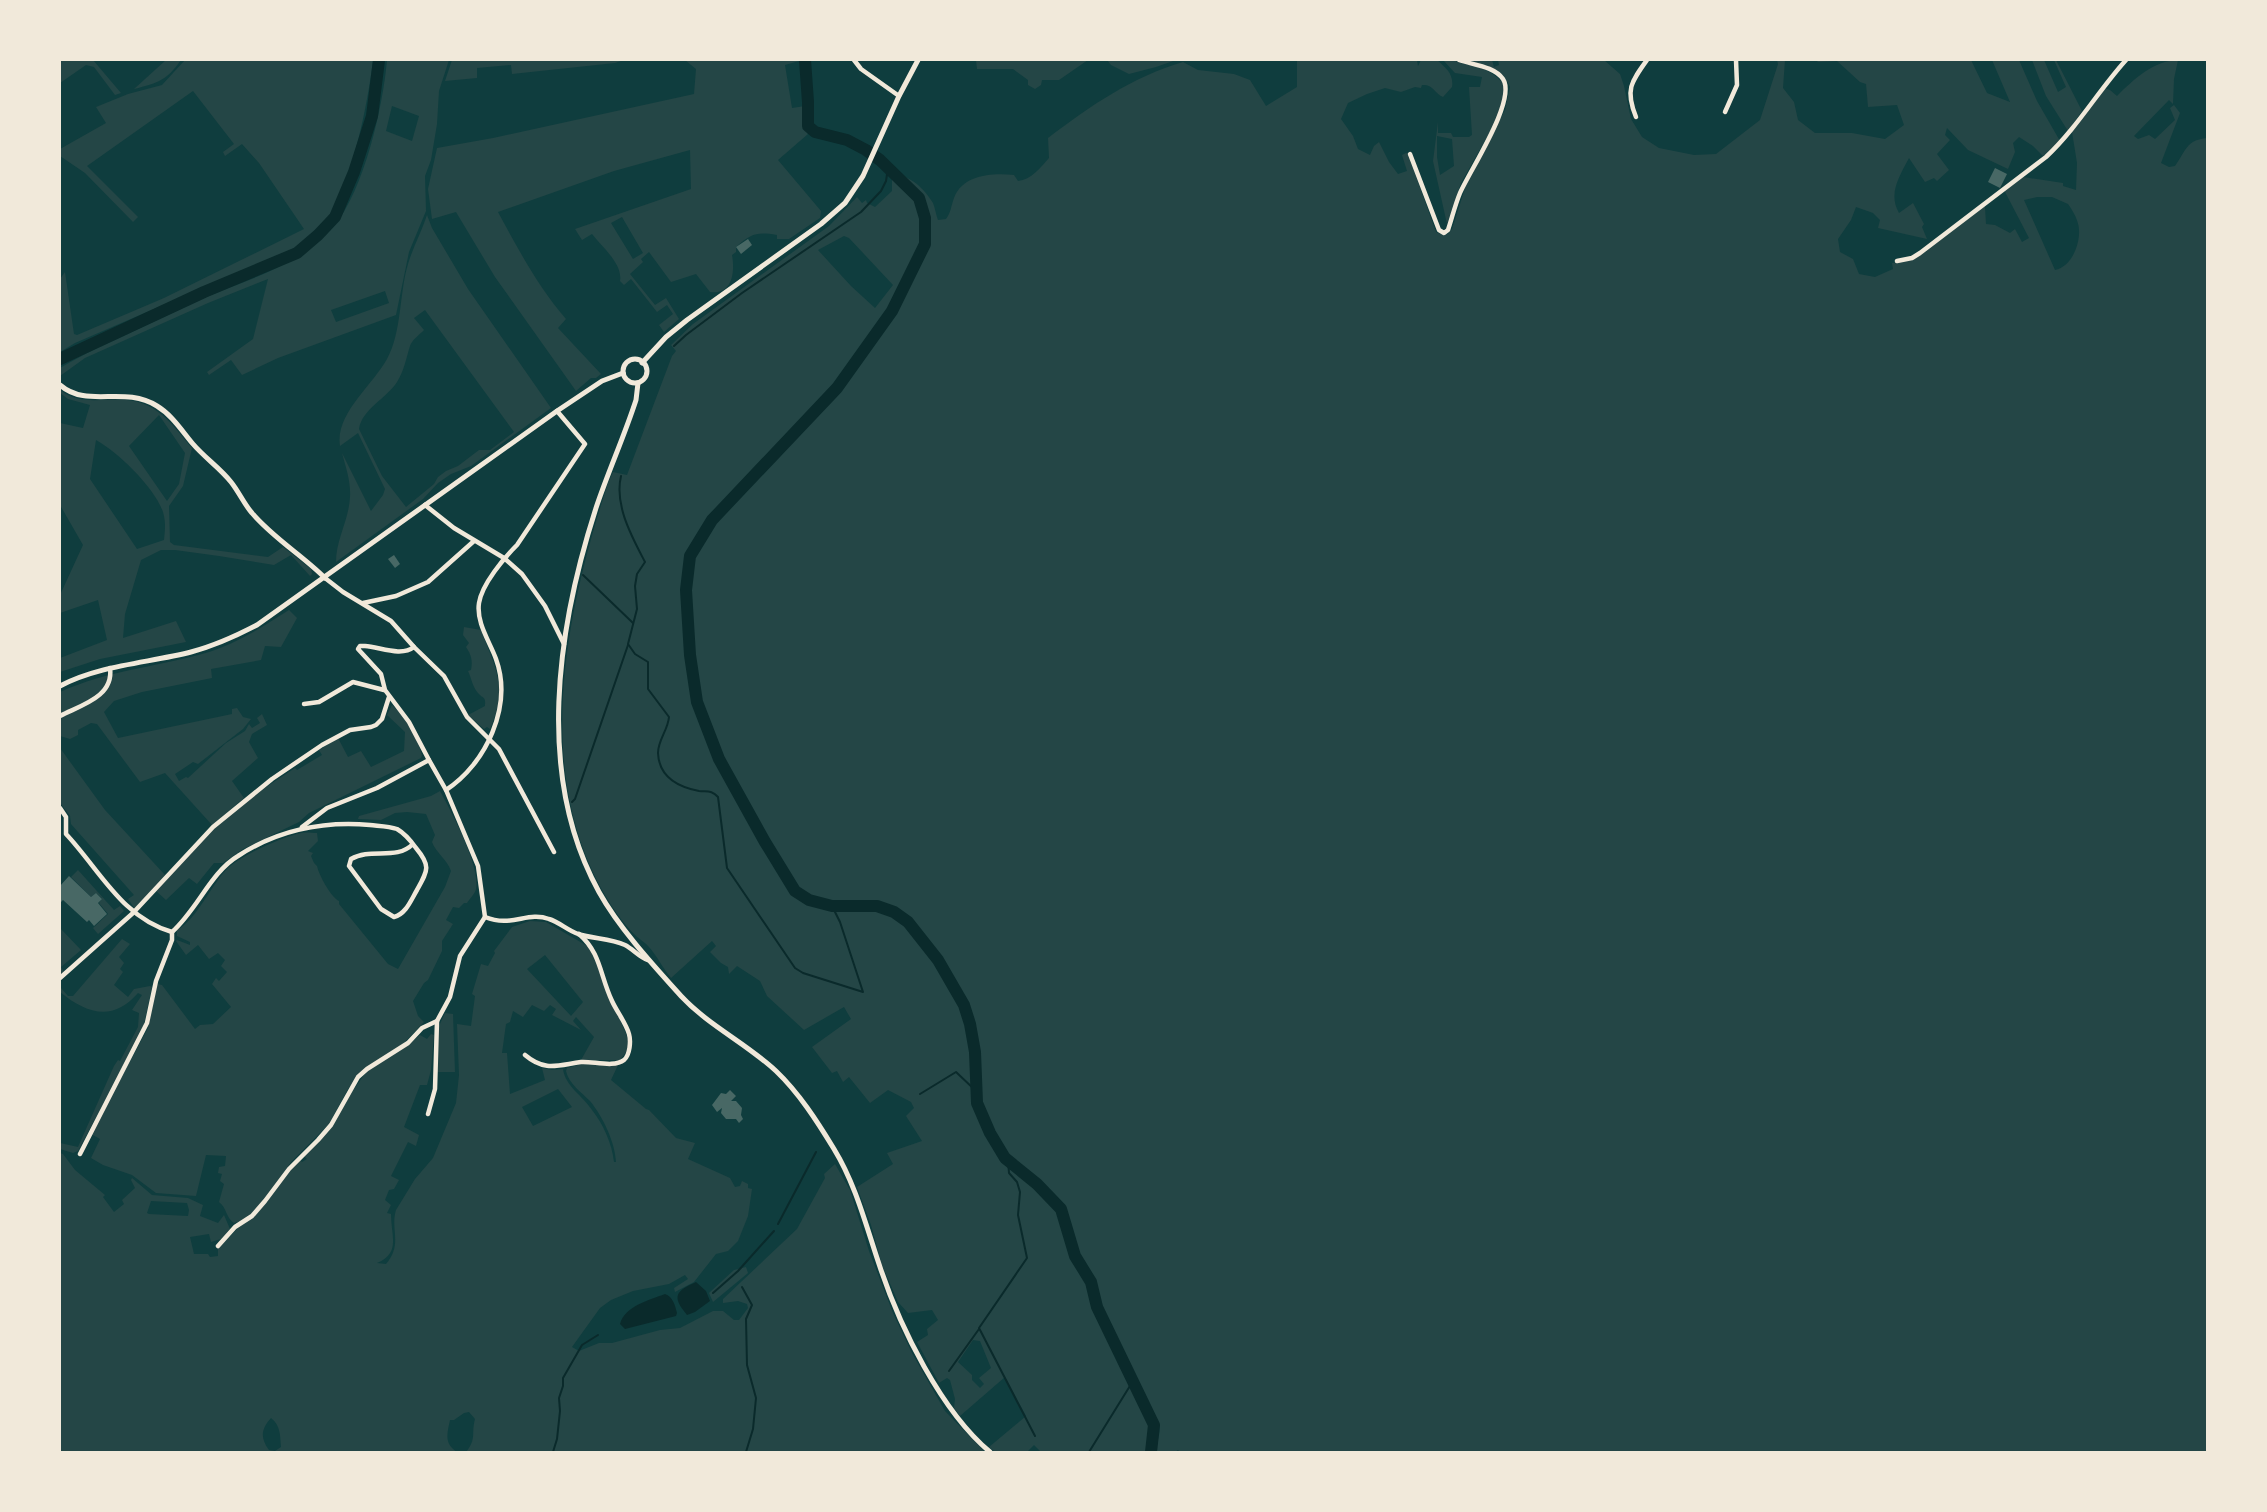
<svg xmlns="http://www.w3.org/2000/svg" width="2267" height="1512" font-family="Commissioner,sans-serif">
  <rect width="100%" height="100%" fill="#0f3d3e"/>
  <g fill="#244646" fill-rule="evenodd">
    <path d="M 60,60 L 93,60 L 121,93 L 115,95 L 94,67 L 86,65 L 60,83 Z"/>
    <path d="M 166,60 L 181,60 C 167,80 158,83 134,89 Z"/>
    <path d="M 185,60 L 373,60 C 368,102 352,186 326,221 C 317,232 305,241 293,249 L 75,343 L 60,352 L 60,279 L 65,272 L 74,334 L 77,335 L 164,298 L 304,229 L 259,163 L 242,144 L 225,156 L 223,152 L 234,144 L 193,91 L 87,166 L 138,217 L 133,222 L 85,173 L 60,156 L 60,149 L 106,123 L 96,107 L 128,94 L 162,85 Z"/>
    <path d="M 387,60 L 449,60 L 439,91 L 437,124 L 431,160 L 425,176 L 426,211 L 409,252 L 396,315 L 278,358 L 242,375 L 231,360 L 209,375 L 207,372 L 253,339 L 268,279 L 208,303 L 85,358 L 60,376 L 60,368 C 83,354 107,344 132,332 C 156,321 180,309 204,298 C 250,278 300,266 334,226 C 364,190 383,107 387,60 ZM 392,106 L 419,116 L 412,141 L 386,131 ZM 385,291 L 389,303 L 336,322 L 331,310 Z"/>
    <path d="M 452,60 L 624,60 L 615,63 L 512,74 L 511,65 L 477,68 L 477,78 L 445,81 Z"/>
    <path d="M 685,60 L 799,61 L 785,65 L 792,108 L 805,106 L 803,127 L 808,134 L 778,160 L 821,211 L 820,218 L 789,239 L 777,239 L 777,235 C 757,232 752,233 736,247 L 736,252 L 732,255 C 735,271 733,295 710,292 L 696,274 L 671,282 L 649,252 L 641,259 L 643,262 L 630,274 L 655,305 L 666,298 L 679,319 L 664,332 L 659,325 L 673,314 L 667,305 L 657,312 L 631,279 L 624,285 L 620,281 C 623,264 602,247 592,234 L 582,240 L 575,229 L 691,189 L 690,150 L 614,171 L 498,212 C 518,249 539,288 566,319 L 558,328 L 601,374 L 596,378 L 591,378 L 576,391 L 495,277 L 456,212 L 432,219 L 428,189 L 437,148 L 493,138 L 694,94 L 696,69 ZM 622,217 L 643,253 L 633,259 L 611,223 Z"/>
    <path d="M 976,60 L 1088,60 L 1059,80 L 1042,80 L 1041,85 L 1035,89 L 1028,85 L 1028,80 L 1013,69 L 977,69 Z"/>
    <path d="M 1107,60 L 1176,60 L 1156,67 L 1129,74 L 1111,65 Z"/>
    <path d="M 1297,60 L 1417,60 L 1418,66 L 1421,60 L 1437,60 C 1446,68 1454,74 1452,87 L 1443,97 C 1434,93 1433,84 1422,85 L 1421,88 L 1415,87 L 1401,92 L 1385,88 L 1367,94 L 1348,103 L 1341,119 L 1353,136 L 1358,149 L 1370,155 L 1374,146 L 1379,142 L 1389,162 L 1398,174 L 1407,171 L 1402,155 L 1406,153 L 1408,154 L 1436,232 L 1443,235 L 1448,234 L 1452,229 L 1467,182 L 1505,110 L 1510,87 C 1502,67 1485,66 1466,60 L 1492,60 L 1494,67 L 1499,65 L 1498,60 L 1604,60 L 1620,74 L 1624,86 L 1631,119 L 1642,137 L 1659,148 L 1694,155 L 1716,154 L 1760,120 L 1778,64 L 1777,60 L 1785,60 L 1783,88 L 1794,102 L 1798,120 L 1815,133 L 1852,133 L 1885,139 L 1904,125 L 1897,105 L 1868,107 L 1866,84 L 1860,82 L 1837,61 L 1818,62 L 1816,60 L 1971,60 L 1987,93 L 2010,102 L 1992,60 L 2019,60 L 2037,101 L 2060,141 L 2043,156 L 2033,146 L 2019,137 L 2013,143 L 2015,152 L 2008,169 L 1968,150 L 1947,128 L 1945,135 L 1950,140 L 1937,154 L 1949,170 L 1937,181 L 1934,178 L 1925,182 L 1909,158 C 1899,177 1888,194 1899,213 L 1913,203 L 1924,224 L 1922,227 L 1927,239 L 1878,228 L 1880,220 L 1873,213 L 1856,207 L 1851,220 L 1838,239 L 1840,252 L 1853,259 L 1859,274 L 1875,277 L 1893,269 L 1892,263 L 1912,260 L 1983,207 L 1985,207 L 1986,224 L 1995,225 L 2010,233 L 2015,229 L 2022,242 L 2029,238 L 2004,190 L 2023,177 L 2063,183 L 2063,186 L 2076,190 L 2077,163 L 2072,132 L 2104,88 L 2110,90 L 2117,96 C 2133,80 2154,60 2178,60 L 2174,79 L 2173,104 L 2169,100 L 2134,136 L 2138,139 L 2149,135 L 2155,139 L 2175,120 L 2170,108 L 2174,105 L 2180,113 L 2161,163 L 2169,167 L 2175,166 C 2186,151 2186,140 2207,138 L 2207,1452 L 1180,1452 L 1178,1450 L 1175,1452 L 1155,1452 C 1159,1434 1166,1421 1146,1411 L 1152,1430 L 1149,1452 L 1041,1452 L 1034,1445 L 1027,1452 L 995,1452 L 989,1447 L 1026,1416 L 1005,1377 L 960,1416 L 954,1408 L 955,1399 L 950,1380 L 947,1378 L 939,1383 L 917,1342 L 928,1335 L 927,1329 L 938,1320 L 932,1310 L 908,1313 L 898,1302 L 882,1265 L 871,1225 L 857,1187 L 893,1164 L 887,1153 L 922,1141 L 906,1116 L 914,1108 L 911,1102 L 888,1090 L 870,1103 L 849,1077 L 843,1082 L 837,1071 L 832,1073 L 812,1047 L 851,1019 L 844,1007 L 804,1030 L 767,996 L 760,981 L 737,966 L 729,974 L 728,967 L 721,963 L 710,952 L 716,946 L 712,941 L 671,978 C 664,970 660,961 653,952 C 648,944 640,940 634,934 C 623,923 613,909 605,895 C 532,770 566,612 608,483 L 613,472 L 627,475 L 672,356 L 676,351 L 671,345 L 693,324 L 829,226 L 857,197 L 862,203 L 866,200 L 867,203 L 875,207 L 892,191 L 892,178 C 907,170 926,191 933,203 C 935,208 936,215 938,220 L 946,219 C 951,212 951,206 954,198 C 963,174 993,173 1014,175 L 1018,181 C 1031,180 1041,167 1049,158 L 1048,138 C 1090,106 1132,77 1183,62 L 1198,70 L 1234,74 L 1250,80 L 1266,106 L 1297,87 ZM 2037,197 L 2052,197 L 2068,204 C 2073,211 2079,221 2079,230 C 2080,245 2071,267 2055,270 L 2024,200 ZM 844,236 L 849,238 L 893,285 L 875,308 L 851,286 L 818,250 ZM 973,1340 L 980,1341 L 991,1368 L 979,1378 L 984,1384 L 980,1388 L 972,1380 L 972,1375 L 958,1362 Z"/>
    <path d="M 1443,60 C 1463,60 1496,69 1506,88 L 1496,121 L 1461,183 L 1447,224 L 1433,161 L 1438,122 L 1438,133 L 1451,133 L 1453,137 L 1469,137 L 1472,135 L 1469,87 L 1480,87 L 1482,77 L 1455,73 ZM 1437,136 L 1452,139 L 1454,166 L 1440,175 L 1437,157 Z"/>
    <path d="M 2032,60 L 2044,60 L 2058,92 L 2066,87 L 2054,60 L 2056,60 L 2082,111 L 2068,131 L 2046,96 Z"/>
    <path d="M 427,215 L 432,228 L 468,289 L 551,408 L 471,466 L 451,474 L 438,483 L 423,499 L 336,562 C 336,539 349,520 350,497 C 351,482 346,468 342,453 L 371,511 L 383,495 L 385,489 L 358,433 L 340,446 C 335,414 372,386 387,359 C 402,332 399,294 408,264 C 413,247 422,231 427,215 ZM 425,310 L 514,432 L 490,450 L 479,450 L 458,466 L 446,471 L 438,477 L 434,484 L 406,507 L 382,476 L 359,429 C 362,409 387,398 397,382 C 404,371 406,359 410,346 C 412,340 419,335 424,330 L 414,318 Z"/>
    <path d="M 60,390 C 86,410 116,392 144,404 C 165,412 178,432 192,448 L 183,486 L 169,506 L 170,542 L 174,545 L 268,557 L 283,547 L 311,569 L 312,574 L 310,576 L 291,555 L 274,565 L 219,556 L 175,550 L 161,550 L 141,560 L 125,614 L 123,638 L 176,621 L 186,642 L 100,659 L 60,672 L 60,658 L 107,640 L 98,600 L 60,613 L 60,595 L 83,545 L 60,505 L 60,423 L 83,428 L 90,405 L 68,399 L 60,393 ZM 159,415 L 185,453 L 179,484 L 167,501 L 129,446 ZM 96,440 C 118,452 155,488 163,512 C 166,522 165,530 164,540 L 137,549 L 90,479 Z"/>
    <path d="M 289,610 L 297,618 L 281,647 L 265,646 L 261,660 L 211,669 L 212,678 L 142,692 L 114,701 L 104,712 L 118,738 L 232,714 L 232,709 L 237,708 L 243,717 L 251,719 L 243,729 L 198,764 L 193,762 L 175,774 L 179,781 L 186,777 L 188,778 L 226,743 L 245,731 L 249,724 L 252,728 L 260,723 L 257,718 L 262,714 L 267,725 L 252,734 L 249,742 L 258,758 L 232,781 L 244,798 L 212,825 L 165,773 L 140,782 L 97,724 L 91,723 L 78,730 L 78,735 L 70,739 L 60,736 L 60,692 C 109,670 151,668 202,654 C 234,645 261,628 289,610 Z"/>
    <path d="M 464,627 L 481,630 C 495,668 509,687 490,729 L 487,727 L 484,729 L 468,715 L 485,706 C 486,696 483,699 478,693 C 473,688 471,677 468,671 L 471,670 C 473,661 471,654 466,647 L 469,643 L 463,635 Z"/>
    <path d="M 392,705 C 407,719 416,735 422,755 L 421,758 L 309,813 L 299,822 L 243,849 L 223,863 L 214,863 L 197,884 L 189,878 L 166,900 L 156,891 L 214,828 L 254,795 L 295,768 L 297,770 L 322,755 L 319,750 L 338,738 L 348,757 L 361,751 L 371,767 L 404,751 L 405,732 L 387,715 Z"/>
    <path d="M 60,748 L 105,810 L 165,875 L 135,909 L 128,899 L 134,895 L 71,824 L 70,816 L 60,803 Z"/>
    <path d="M 440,791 C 451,811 481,867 476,889 C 475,894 470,898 467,903 L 464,903 L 459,908 L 453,907 L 446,920 L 453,924 L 442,941 L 442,951 L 428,980 L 424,983 L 413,1001 L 418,1016 L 424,1022 L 403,1044 L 364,1069 L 348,1089 L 329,1124 L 291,1162 L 267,1196 L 252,1213 L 242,1221 L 234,1223 C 226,1218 227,1208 219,1202 L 224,1184 L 220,1181 L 222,1174 L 218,1173 L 219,1167 L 225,1166 L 226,1156 L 206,1155 L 196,1196 L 156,1193 L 132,1175 L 103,1165 L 91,1158 L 100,1139 L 91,1134 L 148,1028 L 157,984 L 162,985 L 195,1029 L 200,1025 L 213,1024 L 231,1007 L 212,984 L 216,978 L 219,981 L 227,972 L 221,966 L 225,960 L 218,953 L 209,959 L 198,945 L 186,955 L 176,941 L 177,940 L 190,945 L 190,942 L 177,936 L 177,930 C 197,919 210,887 226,870 C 239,856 282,837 301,833 C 306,832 312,833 317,833 L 318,841 L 308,851 L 313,853 L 311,856 L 314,863 L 317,866 C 319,875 330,896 339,901 L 339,904 L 388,964 L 398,969 L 445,887 L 451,871 C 447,859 436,853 432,842 L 435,835 L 426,814 L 407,812 L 395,813 L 381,820 L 358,819 L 359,816 L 431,796 Z"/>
    <path d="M 78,870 L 114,910 L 120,906 L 124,911 L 98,934 L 93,928 L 108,914 L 99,903 L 102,898 L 96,893 L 91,897 L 71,877 Z"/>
    <path d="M 530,921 L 546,922 L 589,947 L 629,1041 L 627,1051 L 620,1060 L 581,1060 L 594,1037 L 576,1017 L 573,1021 L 581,1030 L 552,1015 L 556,1009 L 550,1005 L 544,1011 L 532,1005 L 523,1017 L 513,1011 L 510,1022 L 506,1024 L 502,1053 L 507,1053 L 510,1094 L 545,1080 L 542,1068 L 552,1070 L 563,1069 C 565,1086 583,1096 592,1110 C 603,1124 612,1143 614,1162 L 616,1162 C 615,1142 603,1117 590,1101 C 581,1092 569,1084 566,1071 L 567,1068 L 582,1064 L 618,1065 L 611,1080 L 646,1109 L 649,1110 L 676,1138 L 695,1143 L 688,1159 L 730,1178 L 735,1187 L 740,1186 L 742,1181 L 748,1184 L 748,1188 L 752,1189 L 748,1216 L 738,1241 L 728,1251 L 716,1254 L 694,1282 L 675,1292 L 674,1288 L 688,1279 L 685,1275 L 669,1284 L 633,1291 L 611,1300 L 600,1308 L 572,1347 L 579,1351 L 599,1343 L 612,1343 L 660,1330 L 680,1328 L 713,1311 L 723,1311 L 734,1320 L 739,1320 L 748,1308 L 747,1304 L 738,1301 L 723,1303 L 723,1299 L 797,1229 L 825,1178 L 824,1174 L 835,1164 L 850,1190 L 869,1251 L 893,1313 L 912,1353 L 945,1411 L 985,1452 L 828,1452 L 826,1451 L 822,1452 L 466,1452 C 477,1439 471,1433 475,1419 L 469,1412 L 464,1413 L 454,1420 L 450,1420 C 447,1434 444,1444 457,1452 L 60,1452 L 60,1153 L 63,1154 L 75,1170 L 105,1195 L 103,1197 L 114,1212 L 124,1204 L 122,1200 L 135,1188 L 131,1180 L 132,1178 L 152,1195 L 188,1198 L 203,1205 L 200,1216 L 218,1223 L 224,1215 L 230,1229 L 221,1239 L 211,1242 L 209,1234 L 190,1237 L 194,1254 L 208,1254 L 210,1257 L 218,1256 L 218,1249 L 237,1229 L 259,1211 L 299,1159 L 302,1162 L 307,1159 L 303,1155 L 312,1148 L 364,1075 L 370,1068 L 407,1046 L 420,1035 L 427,1039 L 431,1034 L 434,1035 L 431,1070 L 427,1085 L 420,1085 L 404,1127 L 419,1135 L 416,1146 L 408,1142 L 391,1176 L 399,1180 L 394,1189 L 389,1190 L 385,1200 L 391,1205 L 387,1213 L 391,1214 C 391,1236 401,1253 377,1263 L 386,1264 C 403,1244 390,1230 396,1210 L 415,1179 L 433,1158 L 456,1103 L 459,1075 L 457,1024 L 471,1026 L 475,996 L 472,994 L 481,964 L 488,966 L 495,953 L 494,951 L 512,927 ZM 545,955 L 583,1002 L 571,1016 L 527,969 ZM 558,1089 L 572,1107 L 533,1126 L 522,1107 ZM 151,1201 L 187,1203 L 189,1210 L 188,1216 L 149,1214 L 147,1213 ZM 271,1418 C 281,1426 280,1436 281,1447 L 275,1451 L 269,1450 C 260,1438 261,1429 271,1418 Z"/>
    <path d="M 60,928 L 81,950 L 61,967 L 64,972 L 60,976 Z"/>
    <path d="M 122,939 L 130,944 L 119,957 L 124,963 L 120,969 L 123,972 L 114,985 L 128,997 L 134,989 L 150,986 L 152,987 L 143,1029 L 78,1151 L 73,1153 L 60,1149 L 60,1143 L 78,1147 L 114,1066 L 118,1060 L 120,1061 L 138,1027 L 139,1013 L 132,1010 L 142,995 L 138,993 C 113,1022 87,1014 60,992 L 60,982 L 61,988 L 68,996 L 73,996 Z"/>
    <path d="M 445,1013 L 453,1014 L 455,1072 L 437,1072 L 439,1026 Z"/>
    <path d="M 746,1267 L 748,1273 L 713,1302 L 709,1293 L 734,1270 Z"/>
  </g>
  <g fill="#0a2a2b">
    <path d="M 696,1282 L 706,1291 L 710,1301 L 695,1312 L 687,1315 C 671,1296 676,1291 696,1282 Z"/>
    <path d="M 665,1294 C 673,1297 675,1305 677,1313 L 676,1316 L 625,1329 L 620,1324 C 625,1306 649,1300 665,1294 Z"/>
  </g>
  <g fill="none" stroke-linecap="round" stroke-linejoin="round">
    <g stroke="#0a2a2b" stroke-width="2">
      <path d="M 674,346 L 686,335 L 742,293 L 861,212 L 881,191 L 886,181 L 888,168"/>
      <path d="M 621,476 C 614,505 632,537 645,562 L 637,574 L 635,586 L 637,609 L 628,644 L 635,654 L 648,662 L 648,689 L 669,717 C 668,730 658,740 658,753 C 659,777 678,787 699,791 C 707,792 712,790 718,797 L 727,868 L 795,968 L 803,973 L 863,992 L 840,922 L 832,906"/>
      <path d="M 583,575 L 633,623"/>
      <path d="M 572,802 L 575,799 L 628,645"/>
      <path d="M 920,1094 L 956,1072 L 975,1090"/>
      <path d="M 1008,1160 L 1009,1173 L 1017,1182 L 1020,1192 L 1018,1215 L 1027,1258 L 979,1328 L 1035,1436"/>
      <path d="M 778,1224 L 816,1152"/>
      <path d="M 742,1287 L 752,1305 L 746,1319 L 747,1365 L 756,1398 L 753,1429 L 746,1452"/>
      <path d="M 713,1293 L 738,1271 L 774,1231"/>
      <path d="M 949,1371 L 979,1329"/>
      <path d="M 553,1452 L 557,1439 L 560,1411 L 559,1398 L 563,1386 L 563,1378 L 582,1345 L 598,1335"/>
      <path d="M 1089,1452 L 1133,1381"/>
    </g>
    <g stroke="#0a2a2b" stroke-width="12">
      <path d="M 805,60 L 808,102 L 808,126 L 815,132 L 847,140 L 866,150 L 880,160 L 919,198 L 925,218 L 925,244 L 892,311 L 837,388 L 712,520 L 690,556 L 686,590 L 690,655 L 697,702 L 719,759 L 765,842 L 795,891 L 809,900 L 832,906 L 877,906 L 894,912 L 908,922 L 938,960 L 964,1005 L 970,1024 L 975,1052 L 977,1103 L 990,1133 L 1005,1158 L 1037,1184 L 1061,1209 L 1075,1256 L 1091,1282 L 1097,1307 L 1154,1425 L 1151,1452"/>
      <path d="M 60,359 L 204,292 L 297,253 L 318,235 L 335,217 L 354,172 L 372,116 L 379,60"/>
    </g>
  </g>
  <g fill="#486865">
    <path d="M 1995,168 L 2007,174 L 2000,188 L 1988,182 Z"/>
    <path d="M 748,239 L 752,245 L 741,254 L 736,247 Z"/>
    <path d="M 394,555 L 400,564 L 395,568 L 388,559 Z"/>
    <path d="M 69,876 L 91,897 L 96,893 L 102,899 L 98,903 L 107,914 L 94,926 L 89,920 L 87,922 L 63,900 L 60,903 L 60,886 Z"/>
    <path d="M 730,1090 L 736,1096 L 731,1101 L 736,1101 L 742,1108 L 741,1115 L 743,1119 L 739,1123 L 736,1119 L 726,1119 L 721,1113 L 722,1108 L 717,1112 L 712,1105 L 721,1093 L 726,1094 Z"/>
  </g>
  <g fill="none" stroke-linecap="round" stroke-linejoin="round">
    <g stroke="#f1e9da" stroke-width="4.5">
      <path d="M 854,60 L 861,69 L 899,96"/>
      <path d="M 1725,112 L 1737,85 L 1736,60"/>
      <path d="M 1636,117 C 1625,90 1631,82 1647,60"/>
      <path d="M 1410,154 L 1439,230 L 1444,233 L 1448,230 C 1452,218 1455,205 1460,193 C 1470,170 1517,100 1503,79 C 1494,66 1473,65 1459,60"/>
      <path d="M 1897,261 L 1912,258 L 1920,253 L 2046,157 C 2077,128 2098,91 2126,60"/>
      <path d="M 557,411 L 585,444 L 517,545 C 504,558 482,584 479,603 C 476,623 490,642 496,659 C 513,706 486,764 446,790 L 478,866 L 485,917 C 512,928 527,911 549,919 C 559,922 567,930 578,934 C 593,939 610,938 625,945 C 633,949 639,957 648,960"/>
      <path d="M 425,505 L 454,528 L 504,558 L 522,574 L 545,606 L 564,644"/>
      <path d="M 325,578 L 343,592 L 391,621 L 414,647 L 444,676 L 467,717 L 499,749 L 554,852"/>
      <path d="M 363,603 L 396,596 L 428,582 L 474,541"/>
      <path d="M 414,647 C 401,657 380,647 365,646 L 360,646 L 358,649 L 381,674 L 385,690 L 409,722 L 429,760"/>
      <path d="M 304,704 L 319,702 L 353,682 L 384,690"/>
      <path d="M 60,716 C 81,705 114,697 110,668"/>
      <path d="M 60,808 L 66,817 L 66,834 C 99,869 122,918 172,932 C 197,910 211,872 238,856 C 278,830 324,821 370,825 C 379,826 389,826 397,829 C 404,833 411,841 416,848 C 431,866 428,870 417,890 C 411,900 406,914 394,917 L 381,909 L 349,866 L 351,859 C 371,847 396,861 413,844"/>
      <path d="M 302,827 L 327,808 L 377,788 L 429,760 L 446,790"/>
      <path d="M 60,978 L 133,913 L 213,827 L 272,779 L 322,745 L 350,730 L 371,727 L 376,725 L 382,719 L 389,697"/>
      <path d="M 525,1055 C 545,1072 558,1065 581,1062 C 593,1061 614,1068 624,1060 C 630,1055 631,1041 629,1034 C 626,1023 617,1012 612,1001 C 600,976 601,953 579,934"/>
      <path d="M 428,1114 L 435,1089 L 437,1021 L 450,997 L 460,956 L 485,917"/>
      <path d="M 80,1154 L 147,1023 L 156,981 L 172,940 L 172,932"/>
      <path d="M 218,1246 L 235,1227 L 252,1216 L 265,1201 L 289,1169 L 318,1140 L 331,1125 L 358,1077 L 367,1069 L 408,1043 L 422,1028 L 437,1021"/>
    </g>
    <g stroke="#f1e9da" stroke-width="5">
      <circle cx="635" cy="371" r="12"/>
      <path d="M 642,363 L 666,337 L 687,320 L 821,224 L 845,203 L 863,176 L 899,96 L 918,60"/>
      <path d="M 638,383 L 636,400 C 624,437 608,472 596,508 C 557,629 535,776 599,892 C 619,928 653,965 681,996 C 709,1026 746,1043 776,1071 C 799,1093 817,1121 834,1149 C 856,1185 866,1226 880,1267 C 900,1327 941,1411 990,1452"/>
      <path d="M 60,385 C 88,409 123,385 157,406 C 172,415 182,431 193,444 C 205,458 220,468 231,482 C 239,492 244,504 252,513 C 273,538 302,555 325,578"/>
      <path d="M 60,686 C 100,665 148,663 191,652 C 214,646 236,636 257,625 L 557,411 L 602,381 L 623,373"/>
    </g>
  </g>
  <rect width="2267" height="1512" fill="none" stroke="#f1e9da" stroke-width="122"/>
</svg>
